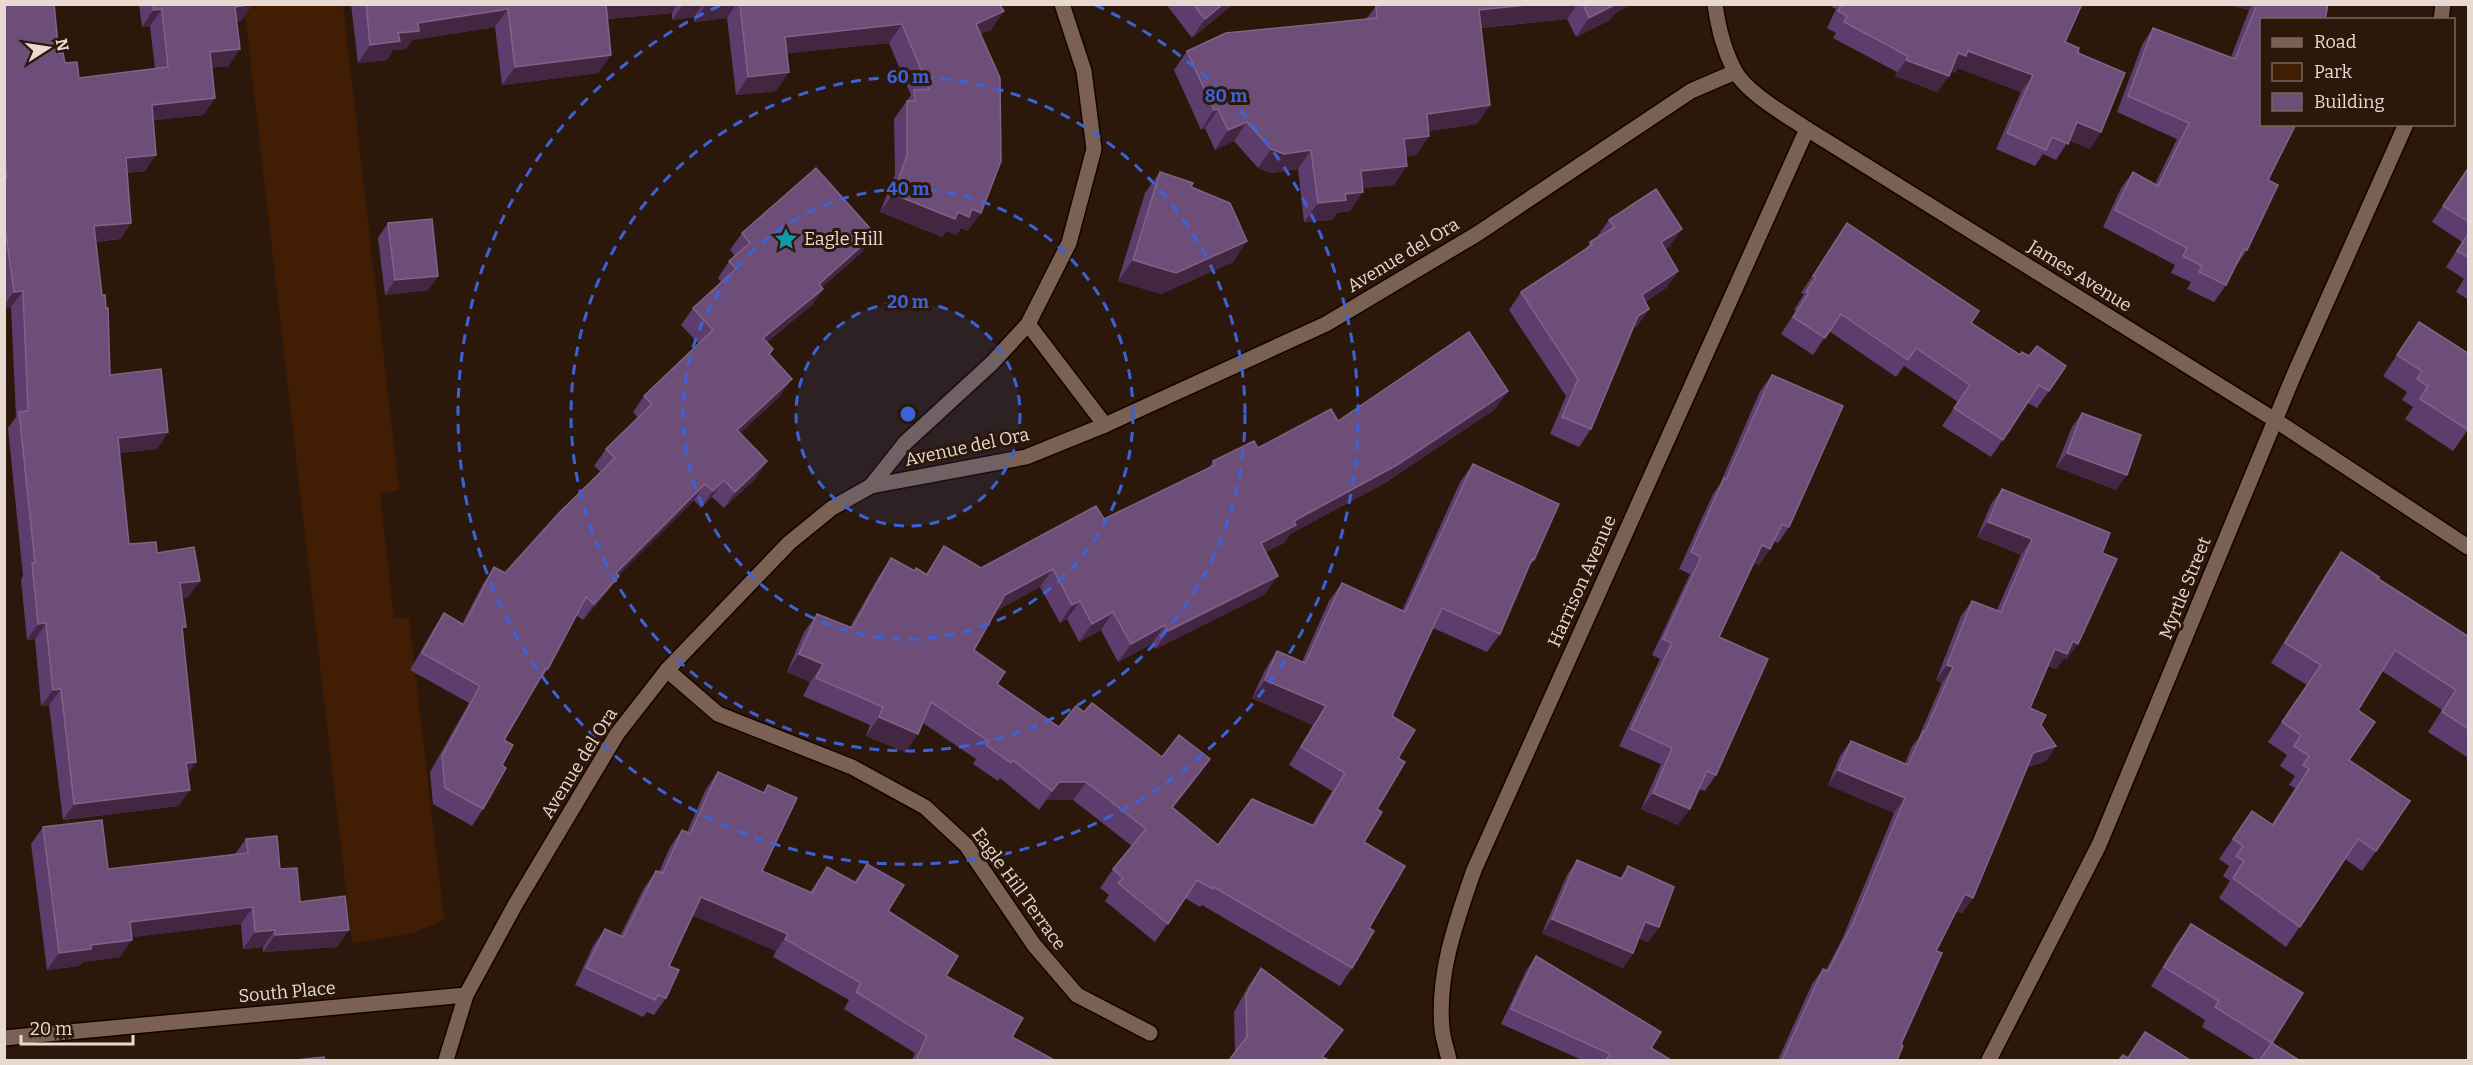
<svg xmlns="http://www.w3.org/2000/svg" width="2473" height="1065" font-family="Bitter,serif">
  <rect width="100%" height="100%" fill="#2c180b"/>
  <path fill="#411d03" d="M 244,5 L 343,5 L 399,490 L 380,494 L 394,618 L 409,618 L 444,920 L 413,933 L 352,943 Z"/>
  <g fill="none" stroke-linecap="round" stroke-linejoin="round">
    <g stroke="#130300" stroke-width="18">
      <g id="minor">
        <path d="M 1715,4 C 1718,26 1724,51 1735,71 C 1747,93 1786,115 1807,129 L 2275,420 L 2468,547"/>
        <path d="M 2441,20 L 2443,4"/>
        <path d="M 1028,324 L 1105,425"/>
        <path d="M 871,486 L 906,442 L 992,363 L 1028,324 L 1069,243 L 1094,149 L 1084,71 L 1062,4"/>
        <path d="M 667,670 L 718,714 L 852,767 L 925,807 L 966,845 L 1034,945 L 1077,995 L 1150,1033"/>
        <path d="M 4,1038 L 466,995"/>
        <path d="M 446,1060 L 466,995 L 515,905 L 617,734 L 667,670 L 789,543 L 832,508 L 871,486 L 1026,457 L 1105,425 L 1326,324 L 1477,234 L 1691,91 L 1735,72"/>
        <path d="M 1449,1060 C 1447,1050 1443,1039 1442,1029 C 1437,973 1456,922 1474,870 L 1807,129"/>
        <path d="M 1989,1060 L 2099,845 L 2293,377 L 2406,124"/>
      </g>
    </g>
    <use href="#minor" stroke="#7a6153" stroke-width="15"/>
  </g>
  <g fill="#5d3d6e">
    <path d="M 4,4 L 59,54 L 65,63 L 79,78 L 155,69 L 150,26 L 142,27 L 139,4 L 252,4 L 241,21 L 237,21 L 229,66 L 212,67 L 215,98 L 203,115 L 153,120 L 145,171 L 127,173 L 131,223 L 120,239 L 96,242 L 110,375 L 168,432 L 157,449 L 119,453 L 129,544 L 157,553 L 200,581 L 188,597 L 182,598 L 188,775 L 190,790 L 178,806 L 63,820 L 49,705 L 41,706 L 35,639 L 27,640 L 21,580 L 23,576 L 8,428 L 16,417 L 11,307 L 4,308 Z"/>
    <path d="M 351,4 L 999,4 L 991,30 L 980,34 L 968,231 L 961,228 L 956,235 L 946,231 L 942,237 L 880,212 L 895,174 L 894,119 L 911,95 L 889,43 L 787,53 L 776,91 L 736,95 L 727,18 L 694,22 L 694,17 L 672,20 L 672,13 L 607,19 L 598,73 L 502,85 L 495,27 L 412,40 L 406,49 L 393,50 L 387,60 L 358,63 Z"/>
    <path d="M 1166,4 L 1233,4 L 1192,38 Z"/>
    <path d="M 1387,4 L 1632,4 L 1615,13 L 1610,20 L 1576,37 L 1567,19 L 1481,28 L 1490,105 L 1477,124 L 1429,131 L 1429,136 L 1416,155 L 1406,156 L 1394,185 L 1363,188 L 1350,211 L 1337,213 L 1332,220 L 1304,222 L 1298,169 L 1271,173 L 1258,168 L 1234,141 L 1215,150 L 1205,128 L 1201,130 L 1174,70 L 1187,51 L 1366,19 L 1376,6 Z"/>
    <path d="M 1833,4 L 2082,4 L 2065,42 L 2078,53 L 2090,149 L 2069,140 L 2056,160 L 2043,154 L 2035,166 L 1996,149 L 2021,92 L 1958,68 L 1955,73 L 1951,71 L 1949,76 L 1937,92 L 1895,76 L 1897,72 L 1833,38 L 1836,33 L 1827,28 L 1836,9 L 1832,7 Z"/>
    <path d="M 2225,4 L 2328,4 L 2262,124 L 2303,124 L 2301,127 L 2296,125 L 2268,180 L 2247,250 L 2235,267 L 2226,285 L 2214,302 L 2187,289 L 2191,282 L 2171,273 L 2175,265 L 2103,227 L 2121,188 L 2133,172 L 2155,184 L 2177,139 L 2117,112 L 2142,45 L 2153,28 L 2231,57 L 2249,10 Z"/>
    <path d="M 2469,166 L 2469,300 L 2456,292 L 2464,279 L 2446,267 L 2462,242 L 2432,222 Z"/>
    <path d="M 1160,172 L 1191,187 L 1247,241 L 1233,262 L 1161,294 L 1118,281 L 1145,193 Z"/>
    <path d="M 1609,220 L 1670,246 L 1665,249 L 1678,271 L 1666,288 L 1645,302 L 1649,309 L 1637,326 L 1632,329 L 1591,429 L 1579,447 L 1550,434 L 1566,396 L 1509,310 L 1521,292 L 1586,249 L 1590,242 L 1597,238 L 1596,238 Z"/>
    <path d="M 388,223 L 438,276 L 428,290 L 385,295 L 378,238 Z"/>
    <path d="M 1847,223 L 1971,323 L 2049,391 L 2037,408 L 2028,403 L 1991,457 L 1942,426 L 1958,402 L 1904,366 L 1896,377 L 1829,331 L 1813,355 L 1781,334 L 1796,311 L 1794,310 L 1804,294 L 1801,293 Z"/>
    <path d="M 742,233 L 863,251 L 822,287 L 823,289 L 812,305 L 767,342 L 780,396 L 740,433 L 756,478 L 724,508 L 712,497 L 701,508 L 694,500 L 618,575 L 607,592 L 583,620 L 576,615 L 548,669 L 536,685 L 504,740 L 502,765 L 483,809 L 472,826 L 433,804 L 430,772 L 469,703 L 410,670 L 433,630 L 444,613 L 462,624 L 483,584 L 494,567 L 505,573 L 601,472 L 594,466 L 606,449 L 638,418 L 633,412 L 644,396 L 699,344 L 681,325 L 693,308 L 721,282 L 718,278 L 729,261 L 735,256 L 730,250 Z"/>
    <path d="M 2419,322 L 2469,428 L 2453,451 L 2405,419 L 2413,407 L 2402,400 L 2407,392 L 2383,376 Z"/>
    <path d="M 1772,375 L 1789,527 L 1778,543 L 1774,541 L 1770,549 L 1759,565 L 1754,563 L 1719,637 L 1716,775 L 1705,791 L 1699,789 L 1678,825 L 1641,809 L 1661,764 L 1619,746 L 1660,659 L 1652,655 L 1690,574 L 1679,569 L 1713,494 L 1720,484 L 1760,391 Z"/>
    <path d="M 1508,391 L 1495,409 L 1385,483 L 1290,534 L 1284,543 L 1265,552 L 1265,594 L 1155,649 L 1152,644 L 1118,662 L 1101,630 L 1079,642 L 1067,619 L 1060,623 L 1040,587 L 996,611 L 974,650 L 997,684 L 1059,727 L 1084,712 L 1162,757 L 1210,759 L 1197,777 L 1173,808 L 1218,845 L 1312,825 L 1332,791 L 1289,765 L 1313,725 L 1252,698 L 1265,670 L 1277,651 L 1302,662 L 1329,601 L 1342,583 L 1402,611 L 1460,482 L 1473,464 L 1534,560 L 1528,568 L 1500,634 L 1487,652 L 1433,628 L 1392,716 L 1398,758 L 1364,842 L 1369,928 L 1352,968 L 1340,986 L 1202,905 L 1200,907 L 1185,898 L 1155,942 L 1105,901 L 1109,895 L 1100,888 L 1113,869 L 1132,846 L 1073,800 L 1046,800 L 1039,810 L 1000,778 L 998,781 L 973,764 L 976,759 L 923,723 L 918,734 L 905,752 L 866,736 L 870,725 L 803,696 L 810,682 L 787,672 L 804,632 L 817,614 L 850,627 L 879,576 L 891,558 L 914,571 L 926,574 L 944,546 L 981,568 L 1104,519 L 1209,468 L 1213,461 L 1258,448 L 1338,421 Z"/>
    <path d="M 2082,413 L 2116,490 L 2056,467 L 2072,427 Z"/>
    <path d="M 2002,489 L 2102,553 L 2067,659 L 2064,658 L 2056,669 L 2048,666 L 2030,708 L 2056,746 L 2046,761 L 2028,767 L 1973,898 L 1962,913 L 1956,911 L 1936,951 L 1901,1044 L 1897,1060 L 1778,1060 L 1812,984 L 1823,969 L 1826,970 L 1843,937 L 1894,813 L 1828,785 L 1840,756 L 1851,741 L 1905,763 L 1912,746 L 1918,739 L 1942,683 L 1936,680 L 1961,616 L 1972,601 L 1997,610 L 2021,555 L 1977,537 L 1991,504 Z"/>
    <path d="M 2341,552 L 2377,579 L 2469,637 L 2469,754 L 2467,757 L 2428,732 L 2442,710 L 2382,671 L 2358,710 L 2349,760 L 2376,851 L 2362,871 L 2345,859 L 2286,947 L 2219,898 L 2230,881 L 2223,876 L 2229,866 L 2219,859 L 2252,811 L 2272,824 L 2295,788 L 2289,785 L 2295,776 L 2280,766 L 2287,755 L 2268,742 L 2307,685 L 2271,663 L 2327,572 Z"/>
    <path d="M 718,772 L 763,792 L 768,785 L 762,871 L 810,892 L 827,867 L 854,882 L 867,864 L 888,911 L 946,976 L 1012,1037 L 1054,1060 L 912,1060 L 915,1053 L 844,1009 L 849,1000 L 773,957 L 776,951 L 693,915 L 669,966 L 666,998 L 654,1015 L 647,1012 L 643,1017 L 575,985 L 593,946 L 605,929 L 620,936 L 644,888 L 656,871 L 659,872 L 670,847 L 682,830 L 687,832 L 706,789 Z"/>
    <path d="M 43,827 L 108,869 L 235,854 L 246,839 L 280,869 L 300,902 L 337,947 L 263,952 L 263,947 L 243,949 L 241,924 L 132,937 L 120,957 L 83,962 L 79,966 L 47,970 L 31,844 Z"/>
    <path d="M 1577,860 L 1620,878 L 1628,866 L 1659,927 L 1648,942 L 1639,938 L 1633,953 L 1623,968 L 1542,933 L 1567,875 Z"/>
    <path d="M 2191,924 L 2272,1043 L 2299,1060 L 2256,1060 L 2202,1027 L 2205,1020 L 2151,986 L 2177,943 Z"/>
    <path d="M 1536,956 L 1651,1048 L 1671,1060 L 1582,1060 L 1501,1024 L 1526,971 Z"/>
    <path d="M 1261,968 L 1331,1047 L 1323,1057 L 1235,1052 L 1234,1012 L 1249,985 Z"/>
  </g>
  <g fill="#432742">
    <path d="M 604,4 L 677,4 L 672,13 L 593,20 Z"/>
    <path d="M 683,4 L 703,4 L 694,17 L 672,20 Z"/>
    <path d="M 706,4 L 736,4 L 727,18 L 694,22 Z"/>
    <path d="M 1223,4 L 1233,4 L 1192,38 L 1205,19 Z"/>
    <path d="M 1535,4 L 1577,4 L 1567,19 L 1466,29 L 1479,10 Z"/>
    <path d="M 1616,4 L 1632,4 L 1615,13 L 1610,20 L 1576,37 L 1589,18 Z"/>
    <path d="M 2225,4 L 2253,4 L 2249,10 Z"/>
    <path d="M 252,5 L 241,21 L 224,23 L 235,7 Z"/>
    <path d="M 162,9 L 150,26 L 142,27 L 153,10 Z"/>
    <path d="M 508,9 L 495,27 L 412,40 L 406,49 L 393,50 L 387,60 L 358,63 L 370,45 L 418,23 Z"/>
    <path d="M 1004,11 L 991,30 L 963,42 L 976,24 Z"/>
    <path d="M 902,24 L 889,43 L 772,55 L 785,37 Z"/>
    <path d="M 240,49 L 229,66 L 199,69 L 210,52 Z"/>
    <path d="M 1968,51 L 2033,75 L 2021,92 L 1958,68 L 1955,73 L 1946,69 L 1958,53 Z"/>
    <path d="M 611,55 L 598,73 L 502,85 L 515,67 Z"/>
    <path d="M 1906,60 L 1949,76 L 1937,92 L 1895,76 Z"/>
    <path d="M 789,72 L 776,91 L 736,95 L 748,77 Z"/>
    <path d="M 215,98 L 203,115 L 140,122 L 152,105 Z"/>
    <path d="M 1490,105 L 1477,124 L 1413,133 L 1427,114 Z"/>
    <path d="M 1218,109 L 1205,128 L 1201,130 L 1214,110 Z"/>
    <path d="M 1247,122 L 1234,141 L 1215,150 L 1228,130 Z"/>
    <path d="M 2077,122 L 2101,132 L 2090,149 L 2066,138 Z"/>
    <path d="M 1429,136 L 1416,155 L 1391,158 L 1404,139 Z"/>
    <path d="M 1271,149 L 1311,150 L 1298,169 L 1271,173 L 1258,168 Z"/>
    <path d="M 156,155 L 145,171 L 115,174 L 126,158 Z"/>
    <path d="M 1407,166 L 1394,185 L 1347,190 L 1361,171 Z"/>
    <path d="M 1363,192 L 1350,211 L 1337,213 L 1332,220 L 1304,222 L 1318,203 L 1345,194 Z"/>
    <path d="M 893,194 L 958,212 L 972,209 L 981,213 L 968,231 L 961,228 L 956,235 L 946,231 L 942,237 L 880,212 Z"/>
    <path d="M 131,223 L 120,239 L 82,243 L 94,226 Z"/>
    <path d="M 1682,229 L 1670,246 L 1649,260 L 1661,242 Z"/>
    <path d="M 875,234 L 863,251 L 807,300 L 819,284 Z"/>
    <path d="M 1247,241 L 1233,262 L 1161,294 L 1118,281 L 1133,260 Z"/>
    <path d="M 1678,271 L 1666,288 L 1629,312 L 1642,295 Z"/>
    <path d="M 438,276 L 428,290 L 385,295 L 395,280 Z"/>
    <path d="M 823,289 L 812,305 L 752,355 L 763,338 Z"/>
    <path d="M 23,291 L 11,307 L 4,308 L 4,305 L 14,292 Z"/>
    <path d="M 1649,309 L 1637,326 L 1626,333 L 1638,316 Z"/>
    <path d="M 792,379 L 780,396 L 726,447 L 737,430 Z"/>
    <path d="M 1508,391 L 1495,409 L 1385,483 L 1290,534 L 1284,543 L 1248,561 L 1261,543 L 1294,521 Z"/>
    <path d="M 168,432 L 157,449 L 106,454 L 118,438 Z"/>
    <path d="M 2067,453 L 2127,475 L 2116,490 L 2056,467 Z"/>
    <path d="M 767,461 L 756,478 L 724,508 L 735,492 Z"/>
    <path d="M 724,480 L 712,497 L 701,508 L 713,491 Z"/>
    <path d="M 705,484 L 694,500 L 604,590 L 616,573 Z"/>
    <path d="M 1988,522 L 2032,539 L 2021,555 L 1977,537 Z"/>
    <path d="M 1762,545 L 1770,549 L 1759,565 L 1751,561 Z"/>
    <path d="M 1053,569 L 1040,587 L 992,613 L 1005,595 Z"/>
    <path d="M 619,576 L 607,592 L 583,620 L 594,604 Z"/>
    <path d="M 1278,576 L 1265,594 L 1155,649 L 1168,631 Z"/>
    <path d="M 200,581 L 188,597 L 168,600 L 180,583 Z"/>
    <path d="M 1080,601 L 1067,619 L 1060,623 L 1072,605 Z"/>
    <path d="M 1113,612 L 1101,630 L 1079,642 L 1092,624 Z"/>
    <path d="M 46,623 L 35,639 L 27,640 L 38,624 Z"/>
    <path d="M 1165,625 L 1152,644 L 1118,662 L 1131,644 Z"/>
    <path d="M 2073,641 L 2078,644 L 2067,659 L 2064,658 L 2056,669 L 2044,664 L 2055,649 Z"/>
    <path d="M 799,654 L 823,664 L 810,682 L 787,672 Z"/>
    <path d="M 1947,665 L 1953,667 L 1942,683 L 1936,680 Z"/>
    <path d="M 1265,680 L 1326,706 L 1313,725 L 1252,698 Z"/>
    <path d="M 61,689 L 49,705 L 41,706 L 53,690 Z"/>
    <path d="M 879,717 L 918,734 L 905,752 L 866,736 Z"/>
    <path d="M 2056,746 L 2046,761 L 2022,768 L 2033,753 Z"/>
    <path d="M 1210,759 L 1197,777 L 1159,825 L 1172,807 Z"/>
    <path d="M 196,762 L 185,779 L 186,763 Z"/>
    <path d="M 1838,770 L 1905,798 L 1894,813 L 1828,785 Z"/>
    <path d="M 1059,782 L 1086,782 L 1073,800 L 1046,800 L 1039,810 Z"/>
    <path d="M 190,790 L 178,806 L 63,820 L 74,804 Z"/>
    <path d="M 1653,793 L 1690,809 L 1678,825 L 1641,809 Z"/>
    <path d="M 1965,894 L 1973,898 L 1962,913 L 1954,909 Z"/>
    <path d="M 701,897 L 788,934 L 776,951 L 689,914 Z"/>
    <path d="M 253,907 L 241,924 L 118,939 L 130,922 Z"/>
    <path d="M 1552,919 L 1633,953 L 1623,968 L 1542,933 Z"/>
    <path d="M 1645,922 L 1659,927 L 1648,942 L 1635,936 Z"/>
    <path d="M 275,930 L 263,947 L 243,949 L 255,932 Z"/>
    <path d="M 349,930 L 337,947 L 263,952 L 275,935 Z"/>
    <path d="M 132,940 L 120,957 L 83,962 L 79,966 L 47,970 L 59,953 L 91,945 Z"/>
  </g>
  <g fill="#6c4e79" stroke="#806387" stroke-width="1.5">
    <path d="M 4,4 L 54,4 L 59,54 L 63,53 L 65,63 L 77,62 L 79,78 L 168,67 L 162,9 L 153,10 L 153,4 L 252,4 L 235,7 L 240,49 L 210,52 L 215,98 L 152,105 L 156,155 L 126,158 L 131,223 L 94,226 L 102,295 L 105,295 L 106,309 L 108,308 L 110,375 L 161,369 L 168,432 L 118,438 L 129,544 L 156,542 L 157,553 L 194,547 L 200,581 L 180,583 L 186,627 L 182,627 L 196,762 L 186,763 L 190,790 L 74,804 L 61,689 L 53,690 L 46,623 L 38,624 L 32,563 L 35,563 L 19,412 L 28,411 L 23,291 L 14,292 L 4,220 L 4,177 L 7,177 L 4,154 Z"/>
    <path d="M 366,4 L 606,4 L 611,55 L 515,67 L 508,9 L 418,23 L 419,31 L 398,33 L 400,41 L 370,45 Z"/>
    <path d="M 740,4 L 999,4 L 1004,11 L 976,24 L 1000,78 L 1001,161 L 981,213 L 972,209 L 969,217 L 958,212 L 955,219 L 893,194 L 907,156 L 907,101 L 915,101 L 914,90 L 929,89 L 902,24 L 785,37 L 789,72 L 748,77 Z"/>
    <path d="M 1193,4 L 1223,4 L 1205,19 Z"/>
    <path d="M 1387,4 L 1535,4 L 1479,10 L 1490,105 L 1427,114 L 1429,136 L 1404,139 L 1407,166 L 1361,171 L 1363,192 L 1345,194 L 1346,200 L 1318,203 L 1311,150 L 1284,154 L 1271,149 L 1247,122 L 1228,130 L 1218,109 L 1214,110 L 1187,51 L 1226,33 L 1377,18 L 1376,6 Z"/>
    <path d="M 1583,4 L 1616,4 L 1589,18 Z"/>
    <path d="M 1842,4 L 2082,4 L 2065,42 L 2079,48 L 2078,53 L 2125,73 L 2101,132 L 2077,122 L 2068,144 L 2052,137 L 2046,150 L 2007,133 L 2033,75 L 1968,51 L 1966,56 L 1958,53 L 1949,76 L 1906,60 L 1908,56 L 1844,22 L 1847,16 L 1838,11 Z"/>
    <path d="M 2257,4 L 2328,4 L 2325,20 L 2262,20 L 2262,124 L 2296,124 L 2268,180 L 2278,185 L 2247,250 L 2244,249 L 2226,285 L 2199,272 L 2202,266 L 2183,256 L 2187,248 L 2115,210 L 2133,172 L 2158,186 L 2189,123 L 2128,96 L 2153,28 L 2235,59 Z"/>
    <path d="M 2469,167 L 2469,222 L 2443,206 Z"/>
    <path d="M 816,168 L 875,234 L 819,284 L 823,289 L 763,338 L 773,349 L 769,354 L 792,379 L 737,430 L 767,461 L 735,492 L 724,480 L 713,491 L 705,484 L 616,573 L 619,576 L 594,604 L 586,597 L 548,669 L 546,668 L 504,740 L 513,745 L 502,765 L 506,768 L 483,809 L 445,788 L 442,756 L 480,686 L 422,653 L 444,613 L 464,625 L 494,567 L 505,573 L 559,513 L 615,458 L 606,449 L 652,404 L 644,396 L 713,330 L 693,308 L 736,269 L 729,261 L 750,243 L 742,233 Z"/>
    <path d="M 1160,172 L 1193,183 L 1191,187 L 1230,203 L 1247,241 L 1176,273 L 1133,260 Z"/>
    <path d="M 1656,189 L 1682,229 L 1661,242 L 1678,271 L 1642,295 L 1649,309 L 1638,316 L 1591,429 L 1562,417 L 1578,379 L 1521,292 L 1592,245 L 1590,242 L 1615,227 L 1609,220 Z"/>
    <path d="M 432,219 L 438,276 L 395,280 L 388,223 Z"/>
    <path d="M 1847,223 L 1979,311 L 1971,323 L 2020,355 L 2022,352 L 2029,356 L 2037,346 L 2066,366 L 2049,391 L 2039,385 L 2003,440 L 1954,408 L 1970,385 L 1916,348 L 1908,360 L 1841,314 L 1825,338 L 1793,317 L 1808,294 L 1806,292 L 1816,277 L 1813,276 Z"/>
    <path d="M 2469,233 L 2469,258 L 2457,251 Z"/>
    <path d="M 2419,322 L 2469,354 L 2469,428 L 2468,430 L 2420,399 L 2428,386 L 2417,379 L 2422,371 L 2397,355 Z"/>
    <path d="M 1469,332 L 1508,391 L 1397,465 L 1294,521 L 1296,525 L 1261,543 L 1278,576 L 1168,631 L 1165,625 L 1131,644 L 1113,612 L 1092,624 L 1080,601 L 1072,605 L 1053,569 L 1005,595 L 974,650 L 1005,672 L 997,684 L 1059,727 L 1076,706 L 1084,712 L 1092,703 L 1162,757 L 1179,735 L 1210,759 L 1172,807 L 1218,845 L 1252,799 L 1314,826 L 1345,773 L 1301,747 L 1326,706 L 1265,680 L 1277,651 L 1305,663 L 1342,583 L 1405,612 L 1473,464 L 1559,504 L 1534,560 L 1532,559 L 1500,634 L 1442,608 L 1392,716 L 1415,730 L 1398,758 L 1405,762 L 1377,809 L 1382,812 L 1364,842 L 1405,866 L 1369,928 L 1374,931 L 1352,968 L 1214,887 L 1213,889 L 1197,880 L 1168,924 L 1118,883 L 1123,878 L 1113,869 L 1146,829 L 1086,782 L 1059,782 L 1052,791 L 1013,760 L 1011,763 L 986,745 L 988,741 L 931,702 L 918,734 L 879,717 L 883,707 L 816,678 L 823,664 L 799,654 L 817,614 L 852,628 L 891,558 L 915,571 L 916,568 L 927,575 L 944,546 L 981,568 L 1096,506 L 1104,519 L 1215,465 L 1213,461 L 1254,441 L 1258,448 L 1331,409 L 1338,421 Z"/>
    <path d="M 1772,375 L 1843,406 L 1789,527 L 1782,524 L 1770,549 L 1762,545 L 1719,637 L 1768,659 L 1716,775 L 1707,771 L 1690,809 L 1653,793 L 1672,748 L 1631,729 L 1672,643 L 1663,639 L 1701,557 L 1691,552 L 1724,478 L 1726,479 Z"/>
    <path d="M 2082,413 L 2141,435 L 2127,475 L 2067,453 Z"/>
    <path d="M 2002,489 L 2110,533 L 2102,553 L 2117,559 L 2078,644 L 2073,641 L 2067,654 L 2055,649 L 2030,708 L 2046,715 L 2041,725 L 2056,746 L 2033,753 L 1973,898 L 1965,894 L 1936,951 L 1942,953 L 1901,1044 L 1903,1046 L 1897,1060 L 1782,1060 L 1823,969 L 1828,971 L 1854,921 L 1905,798 L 1838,770 L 1851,741 L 1908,765 L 1923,731 L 1925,732 L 1953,667 L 1947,665 L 1972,601 L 2001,612 L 2032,539 L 1988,522 Z"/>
    <path d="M 2341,552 L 2379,577 L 2377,578 L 2469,637 L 2469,729 L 2442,712 L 2456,690 L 2395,650 L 2358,710 L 2375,722 L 2349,760 L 2410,801 L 2376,851 L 2358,839 L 2300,927 L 2233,878 L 2244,861 L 2236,856 L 2243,846 L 2233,839 L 2252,811 L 2273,825 L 2309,769 L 2303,765 L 2309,756 L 2294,746 L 2301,735 L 2282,722 L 2321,665 L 2285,643 Z"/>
    <path d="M 718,772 L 764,793 L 768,785 L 797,798 L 762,871 L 812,893 L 827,867 L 856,883 L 867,864 L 904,885 L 888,911 L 958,956 L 946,976 L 1023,1018 L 1012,1037 L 1054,1060 L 916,1060 L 927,1036 L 856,992 L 861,983 L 785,939 L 788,934 L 701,897 L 669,966 L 679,970 L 666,998 L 658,995 L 655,1000 L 586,968 L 605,929 L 623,937 L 656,871 L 663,873 L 682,830 L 690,834 Z"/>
    <path d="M 102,820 L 108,869 L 248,853 L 246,839 L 277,836 L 280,869 L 297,868 L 300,902 L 345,896 L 349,930 L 275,935 L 275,930 L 255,932 L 253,907 L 130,922 L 132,940 L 91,945 L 91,949 L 59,953 L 43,827 Z"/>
    <path d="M 1577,860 L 1622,879 L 1628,866 L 1674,887 L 1659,927 L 1645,922 L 1633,953 L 1552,919 Z"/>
    <path d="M 2191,924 L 2303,993 L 2272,1043 L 2299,1060 L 2260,1060 L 2272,1043 L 2215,1007 L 2219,1001 L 2164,967 Z"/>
    <path d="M 1536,956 L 1661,1032 L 1651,1048 L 1671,1060 L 1606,1060 L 1610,1054 L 1511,1009 Z"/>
    <path d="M 1261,968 L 1343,1030 L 1322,1057 L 1329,1060 L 1229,1060 L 1247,1037 L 1246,995 Z"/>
    <path d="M 2145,1032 L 2190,1060 L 2119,1060 L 2123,1055 L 2128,1058 Z"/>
    <path d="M 324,1057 L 325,1060 L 296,1060 Z"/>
  </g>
  <circle cx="908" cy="414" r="112" fill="#3b63d7" fill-opacity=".12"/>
  <g fill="none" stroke="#3b63d7" stroke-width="3" stroke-dasharray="10 8">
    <circle cx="908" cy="414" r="112"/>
    <circle cx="908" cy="414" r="225"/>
    <circle cx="908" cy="414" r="337"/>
    <path d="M1095 5A450 450 0 1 1 721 5"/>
  </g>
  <defs>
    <g id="sight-bare" transform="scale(1.8)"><path d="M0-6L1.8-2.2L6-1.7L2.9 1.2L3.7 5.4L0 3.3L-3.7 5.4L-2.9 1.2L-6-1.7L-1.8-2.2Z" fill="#0f9aa8" stroke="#2c180b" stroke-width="2.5" paint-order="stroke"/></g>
  </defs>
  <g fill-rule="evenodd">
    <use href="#sight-bare" x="786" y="239"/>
  </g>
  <g text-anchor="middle" stroke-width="6" stroke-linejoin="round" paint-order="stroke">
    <g font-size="18" fill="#e8d9d1" stroke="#2c180b" text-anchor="start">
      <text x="804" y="245">Eagle Hill</text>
    </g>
    <g font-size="18" fill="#e8d9d1" stroke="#2c180b">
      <text transform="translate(1403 255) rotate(-31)" y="6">Avenue del Ora</text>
      <text transform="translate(2080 276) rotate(32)" y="6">James Avenue</text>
      <text transform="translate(967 447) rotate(-12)" y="6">Avenue del Ora</text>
      <text transform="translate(1582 581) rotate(-66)" y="6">Harrison Avenue</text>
      <text transform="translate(2185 588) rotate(-68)" y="6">Myrtle Street</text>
      <text transform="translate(579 763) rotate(-58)" y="6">Avenue del Ora</text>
      <text transform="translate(1019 889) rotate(54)" y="6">Eagle Hill Terrace</text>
      <text transform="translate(287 992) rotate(-5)" y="6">South Place</text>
    </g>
  </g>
  <circle cx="908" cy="414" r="9" fill="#3b63d7" stroke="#2c180b" stroke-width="3"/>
  <g font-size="18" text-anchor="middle" font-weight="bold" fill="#3b63d7" stroke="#2c180b" stroke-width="6" stroke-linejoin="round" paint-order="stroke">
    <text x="908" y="83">60 m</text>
    <text x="1226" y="102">80 m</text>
    <text x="908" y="195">40 m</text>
    <text x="908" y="308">20 m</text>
  </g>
  <rect width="2473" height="1065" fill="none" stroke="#e8d9d1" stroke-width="12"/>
  <rect x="2260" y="18" width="195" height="108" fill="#2c180b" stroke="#77655a" stroke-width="1.5"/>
  <rect x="2272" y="38" width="30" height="9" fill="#7a6153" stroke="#77655a" stroke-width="1.5"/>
  <text x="2314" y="48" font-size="18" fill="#e8d9d1">Road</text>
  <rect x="2272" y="63" width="30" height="18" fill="#411d03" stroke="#77655a" stroke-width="1.5"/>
  <text x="2314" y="78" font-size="18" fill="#e8d9d1">Park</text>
  <rect x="2272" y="93" width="30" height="18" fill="#6c4e79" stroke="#77655a" stroke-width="1.5"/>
  <text x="2314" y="108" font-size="18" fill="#e8d9d1">Building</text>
  <g transform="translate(48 48) rotate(78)" stroke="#2c180b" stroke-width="4.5" paint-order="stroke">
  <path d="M0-4.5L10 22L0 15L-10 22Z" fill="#e8d9d1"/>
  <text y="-9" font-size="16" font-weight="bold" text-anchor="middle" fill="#e8d9d1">N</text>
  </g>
  <path d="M21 1035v9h112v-9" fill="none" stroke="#e8d9d1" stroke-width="3"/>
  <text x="30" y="1035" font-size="18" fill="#e8d9d1" stroke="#2c180b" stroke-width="4.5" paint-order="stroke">20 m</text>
</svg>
